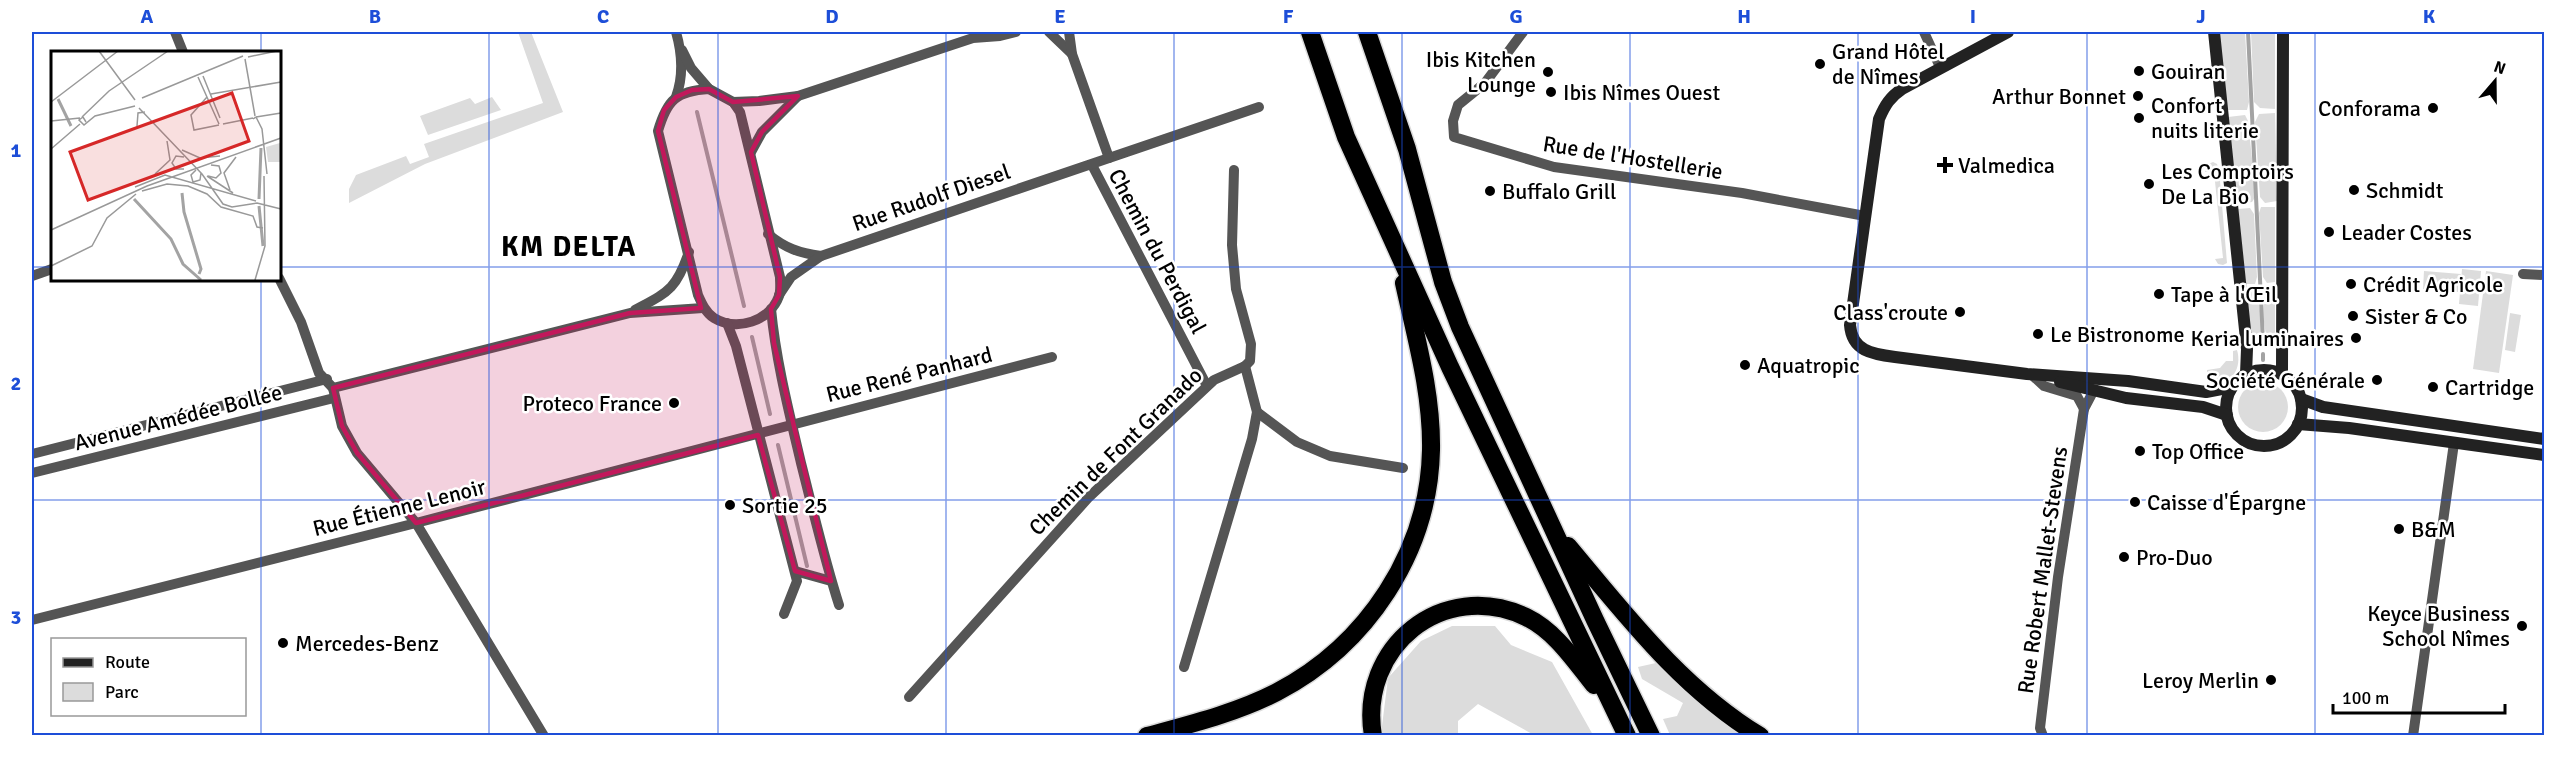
<svg xmlns="http://www.w3.org/2000/svg" width="2576" height="767" font-family="Signika,sans-serif">
  <rect width="100%" height="100%" fill="#fff"/>
  <g fill="#dcdcdc">
    <path d="M 518,32 L 531,32 L 563,112 L 425,164 L 349,203 L 349,189 L 356,175 L 406,156 L 410,164 L 429,157 L 424,144 L 543,103 Z"/>
    <path d="M 2219,32 L 2245,32 L 2249,102 L 2247,110 L 2227,110 Z"/>
    <path d="M 2251,32 L 2275,32 L 2275,109 L 2260,108 L 2254,102 Z"/>
    <path d="M 492,97 L 501,110 L 428,135 L 420,116 L 470,98 L 475,104 Z"/>
    <path d="M 2275,113 L 2277,201 L 2265,203 L 2260,197 L 2255,122 L 2259,114 Z"/>
    <path d="M 2245,115 L 2248,121 L 2256,196 L 2252,202 L 2237,204 L 2228,117 Z"/>
    <path d="M 2213,162 L 2217,164 L 2219,170 L 2227,263 L 2223,265 L 2218,264 L 2215,259 L 2223,258 L 2214,172 L 2205,172 L 2208,164 Z"/>
    <path d="M 2261,207 L 2275,207 L 2275,282 L 2267,283 L 2263,277 L 2259,213 Z"/>
    <path d="M 2250,208 L 2254,214 L 2257,277 L 2255,284 L 2246,284 L 2238,209 Z"/>
    <path d="M 2462,269 L 2481,271 L 2478,306 L 2459,304 Z"/>
    <path d="M 2424,271 L 2461,274 L 2459,292 L 2423,289 Z"/>
    <path d="M 2486,271 L 2513,275 L 2499,373 L 2473,369 Z"/>
    <path d="M 2267,289 L 2275,289 L 2275,344 L 2270,345 C 2263,333 2261,301 2267,289 Z"/>
    <path d="M 2254,290 C 2261,303 2264,332 2257,345 L 2251,345 L 2246,291 Z"/>
    <path d="M 2510,313 L 2521,315 L 2515,352 L 2505,350 Z"/>
    <path d="M 2237,350 C 2243,370 2229,388 2207,384 L 2207,370 L 2220,368 L 2226,361 L 2233,361 L 2233,351 Z"/>
    <circle cx="2263" cy="407" r="25"/>
    <path d="M 1452,626 L 1495,626 L 1511,645 L 1552,662 L 1593,735 L 1534,735 L 1478,704 L 1458,721 L 1458,735 L 1383,736 L 1381,734 L 1388,678 L 1421,641 Z"/>
    <path d="M 1656,663 L 1695,700 L 1745,735 L 1670,735 L 1663,719 L 1677,716 L 1683,703 L 1642,679 L 1638,667 Z"/>
  </g>
  <g fill="none" stroke-linecap="round" stroke-linejoin="round">
    <g stroke="#a3a3a3" stroke-width="4">
      <path d="M 2248,32 L 2263,341"/>
      <path d="M 697,112 L 744,306"/>
      <path d="M 752,337 L 770,414"/>
      <path d="M 2263,354 L 2263,360"/>
      <path d="M 778,445 L 807,566"/>
    </g>
    <g stroke="#dbdbdb" stroke-width="21">
      <g id="highway">
        <path d="M 1310,32 L 1346,137 L 1450,367 L 1627,736"/>
        <path d="M 1367,32 L 1407,149 L 1443,282 L 1460,327 L 1595,620 L 1651,736"/>
        <path d="M 1568,546 C 1626,615 1681,688 1760,736"/>
        <path d="M 1147,736 C 1191,724 1236,713 1277,692 C 1367,645 1429,552 1431,450 C 1432,393 1416,338 1404,283"/>
        <path d="M 1373,736 C 1358,647 1443,578 1526,617 C 1555,631 1574,660 1594,685"/>
      </g>
    </g>
    <g stroke="#555" stroke-width="10">
      <path d="M 175,32 L 183,52"/>
      <path d="M 676,32 C 682,53 684,75 676,97"/>
      <path d="M 1049,32 L 1072,54"/>
      <path d="M 1069,32 L 1072,54 L 1109,158 L 1259,107"/>
      <path d="M 1523,32 L 1485,83 L 1458,105 L 1453,121 L 1454,137 L 1554,167 L 1742,193 L 1865,216"/>
      <path d="M 1924,32 L 1940,67"/>
      <path d="M 682,50 L 691,68 L 709,89"/>
      <path d="M 709,89 L 733,102 L 740,112 L 780,277 C 780,283 781,291 779,296 C 770,321 737,332 714,318 C 706,313 702,304 698,295 L 658,131 C 667,100 676,91 709,89 Z"/>
      <path d="M 733,102 L 759,101 L 798,96 L 973,38 L 1000,36 L 1016,32"/>
      <path d="M 751,152 L 762,132 L 798,96"/>
      <path d="M 1092,165 L 1207,386"/>
      <path d="M 768,234 C 785,248 799,253 821,256"/>
      <path d="M 2523,274 L 2544,275"/>
      <path d="M 32,276 L 52,269"/>
      <path d="M 279,278 L 301,322 L 319,373 L 333,388 L 342,426 L 357,453 L 416,523 L 544,736"/>
      <path d="M 779,295 L 791,277 L 821,256 L 1109,158"/>
      <path d="M 771,309 C 776,361 789,412 801,463 C 813,510 824,558 839,605"/>
      <path d="M 635,310 C 668,292 676,290 689,252"/>
      <path d="M 727,323 L 736,346 L 797,581 L 784,614"/>
      <path d="M 2033,376 L 2044,386 L 2077,396 L 2084,409"/>
      <path d="M 333,388 L 630,313 L 703,308"/>
      <path d="M 1257,412 L 1297,442 L 1330,456 L 1403,468"/>
      <path d="M 32,454 L 327,379"/>
      <path d="M 32,473 L 334,398"/>
      <path d="M 795,571 L 831,581"/>
      <path d="M 32,620 L 416,523 L 1052,357"/>
      <path d="M 1184,667 L 1252,439 L 1257,412 L 1245,366"/>
      <path d="M 909,697 L 1089,497 L 1214,380 L 1245,366 L 1250,361 L 1251,344 L 1236,289 L 1232,245 L 1234,170"/>
      <path d="M 2043,736 L 2040,728 L 2058,577 L 2084,409 L 2094,390"/>
      <path d="M 2413,736 L 2454,443"/>
    </g>
    <g stroke="#222" stroke-width="12">
      <path d="M 2008,32 L 1902,89 C 1890,97 1885,105 1879,119 L 1850,325 C 1852,351 1872,354 1895,357 L 2027,374 L 2128,381 L 2206,392 L 2232,387"/>
      <path d="M 2214,32 L 2247,349 L 2246,374"/>
      <circle cx="2264" cy="408" r="38"/>
      <path d="M 2282,374 L 2283,32"/>
      <path d="M 2060,382 L 2126,398 L 2203,407 L 2227,415"/>
      <path d="M 2301,399 L 2323,407 L 2544,439"/>
      <path d="M 2298,424 L 2349,428 L 2544,455"/>
    </g>
    <use href="#highway" stroke="#000" stroke-width="18"/>
  </g>
  <path fill="#c2185b" fill-opacity="0.2" stroke="#c2185b" stroke-width="4.5" stroke-linejoin="round" d="M 709,89 L 733,102 L 798,96 L 762,132 L 751,152 L 780,277 L 779,295 L 771,309 L 774,343 L 831,581 L 795,571 L 758,435 L 416,523 L 357,453 L 342,426 L 333,388 L 630,313 L 701,308 L 658,131 L 664,110 L 676,97 L 692,90 Z"/>
  <path fill="none" stroke="#1d4ed8" stroke-width="1.5" stroke-opacity="0.55" d="M 261,32 L 261,52M 489,32 L 489,736M 718,32 L 718,736M 946,32 L 946,736M 1174,32 L 1174,736M 1402,32 L 1402,736M 1630,32 L 1630,736M 1858,32 L 1858,736M 2087,32 L 2087,736M 2315,32 L 2315,736M 32,267 L 52,267M 279,267 L 2544,267M 261,279 L 261,736M 32,500 L 2544,500"/>
  <g fill="#000" stroke="#fff" stroke-width="2">
    <circle cx="1820" cy="64" r="6"/>
    <circle cx="2139" cy="71" r="6"/>
    <circle cx="1548" cy="72" r="6"/>
    <circle cx="1551" cy="92" r="6"/>
    <circle cx="2138" cy="96" r="6"/>
    <circle cx="2433" cy="108" r="6"/>
    <circle cx="2139" cy="118" r="6"/>
    <path d="M1942 156h6v6h6v6h-6v6h-6v-6h-6v-6h6z"/>
    <circle cx="2149" cy="184" r="6"/>
    <circle cx="2354" cy="190" r="6"/>
    <circle cx="1490" cy="191" r="6"/>
    <circle cx="2329" cy="232" r="6"/>
    <circle cx="2351" cy="284" r="6"/>
    <circle cx="2159" cy="294" r="6"/>
    <circle cx="1960" cy="312" r="6"/>
    <circle cx="2353" cy="316" r="6"/>
    <circle cx="2038" cy="334" r="6"/>
    <circle cx="2356" cy="338" r="6"/>
    <circle cx="1745" cy="365" r="6"/>
    <circle cx="2377" cy="380" r="6"/>
    <circle cx="2433" cy="387" r="6"/>
    <circle cx="674" cy="403" r="6"/>
    <circle cx="2140" cy="451" r="6"/>
    <circle cx="2135" cy="502" r="6"/>
    <circle cx="730" cy="505" r="6"/>
    <circle cx="2399" cy="529" r="6"/>
    <circle cx="2124" cy="557" r="6"/>
    <circle cx="2522" cy="626" r="6"/>
    <circle cx="283" cy="643" r="6"/>
    <circle cx="2271" cy="680" r="6"/>
  </g>
  <g text-anchor="middle" stroke-width="5" stroke-linejoin="round" paint-order="stroke">
    <g font-size="22" fill="#000" stroke="#fff" text-anchor="start">
      <text x="1832" y="59">Grand Hôtel<tspan x="1832" dy="25">de Nîmes</tspan></text>
      <text x="1536" y="67" text-anchor="end">Ibis Kitchen<tspan x="1536" dy="25">Lounge</tspan></text>
      <text x="2151" y="79">Gouiran</text>
      <text x="1563" y="100">Ibis Nîmes Ouest</text>
      <text x="2126" y="104" text-anchor="end">Arthur Bonnet</text>
      <text x="2151" y="113">Confort<tspan x="2151" dy="25">nuits literie</tspan></text>
      <text x="2421" y="116" text-anchor="end">Conforama</text>
      <text x="1958" y="173">Valmedica</text>
      <text x="2161" y="179">Les Comptoirs<tspan x="2161" dy="25">De La Bio</tspan></text>
      <text x="2366" y="198">Schmidt</text>
      <text x="1502" y="199">Buffalo Grill</text>
      <text x="2341" y="240">Leader Costes</text>
      <text x="2363" y="292">Crédit Agricole</text>
      <text x="2171" y="302">Tape à l'Œil</text>
      <text x="1948" y="320" text-anchor="end">Class'croute</text>
      <text x="2365" y="324">Sister &amp; Co</text>
      <text x="2050" y="342">Le Bistronome</text>
      <text x="2344" y="346" text-anchor="end">Keria luminaires</text>
      <text x="1757" y="373">Aquatropic</text>
      <text x="2365" y="388" text-anchor="end">Société Générale</text>
      <text x="2445" y="395">Cartridge</text>
      <text x="662" y="411" text-anchor="end">Proteco France</text>
      <text x="2152" y="459">Top Office</text>
      <text x="2147" y="510">Caisse d'Épargne</text>
      <text x="742" y="513">Sortie 25</text>
      <text x="2411" y="537">B&amp;M</text>
      <text x="2136" y="565">Pro-Duo</text>
      <text x="2510" y="621" text-anchor="end">Keyce Business<tspan x="2510" dy="25">School Nîmes</tspan></text>
      <text x="295" y="651">Mercedes-Benz</text>
      <text x="2259" y="688" text-anchor="end">Leroy Merlin</text>
    </g>
    <g font-size="22" fill="#000" stroke="#fff">
      <text transform="translate(1633 157) rotate(9)" y="8">Rue de l'Hostellerie</text>
      <text transform="translate(931 197) rotate(-19)" y="8">Rue Rudolf Diesel</text>
      <text transform="translate(1158 251) rotate(62)" y="8">Chemin du Perdigal</text>
      <text transform="translate(909 374) rotate(-14)" y="8">Rue René Panhard</text>
      <text transform="translate(178 417) rotate(-14)" y="8">Avenue Amédée Bollée</text>
      <text transform="translate(1115 451) rotate(-44)" y="8">Chemin de Font Granado</text>
      <text transform="translate(399 507) rotate(-14)" y="8">Rue Étienne Lenoir</text>
      <text transform="translate(2042 570) rotate(-82)" y="8">Rue Robert Mallet-Stevens</text>
    </g>
    <g font-size="28" font-weight="bold" letter-spacing="1.5" fill="#000" stroke="#fff">
      <text x="569" y="256">KM DELTA</text>
    </g>
  </g>
  <g transform="translate(51 51)">
    <rect width="230" height="230" fill="#fff"/>
    <path d="M 229,92 L 229,111 L 217,111 L 215,96 Z" fill="#dcdcdc"/>
    <path fill="none" stroke="#a3a3a3" stroke-width="3" d="M 7,48 L 20,75M 131,142 L 133,161 L 150,218 L 148,223M 83,148 L 120,188 L 132,213 L 150,229M 208,148 L 210,97M 208,155 L 212,195"/>
    <path fill="none" stroke="#999" stroke-width="1.5" d="M 48,0 L 84,49M 197,6 L 226,0M 194,8 L 204,65M 152,25 L 169,67M 147,26 L 168,73M 160,43 L 230,31M 156,46 L 140,64 L 143,79 L 168,74M 91,47 L 192,5M 0,51 L 67,0M 88,57 L 151,123 L 172,153 L 181,156 L 206,152 L 230,158M 31,66 L 58,40 L 117,0M 205,66 L 230,62M 202,68 L 205,66 L 211,78 L 216,123M 0,70 L 29,67M 35,71 L 32,66 L 28,69 L 33,74 L 44,65 L 84,55M 172,73 L 202,67M 86,75 L 87,62 L 94,61M 0,98 L 29,73M 131,99 L 149,107 L 169,105M 133,118 L 125,118 L 121,112 L 125,105 L 133,106M 145,119 L 140,124 L 142,131 L 149,129 L 150,122M 104,123 L 119,109 L 116,90M 156,125 L 182,142M 157,125 L 165,127 L 170,122 L 168,115 L 160,114M 84,136 L 114,124 L 205,150M 179,139 L 173,122 L 185,106M 91,140 L 116,133 L 137,135 L 156,143 L 170,156 L 202,165 L 206,176 L 212,177M 0,179 L 96,135 L 230,87M 0,215 L 41,195 L 56,167 L 85,143M 204,229 L 214,195 L 213,125"/>
    <path fill="#d62828" fill-opacity="0.15" stroke="#d62828" stroke-width="3" d="M 181,42 L 198,90 L 37,149 L 19,101 Z"/>
    <rect width="230" height="230" fill="none" stroke="#000" stroke-width="3"/>
  </g>
  <rect width="2576" height="767" fill="none" stroke="#ffffff" stroke-width="66"/>
  <rect x="51" y="638" width="195" height="78" fill="#ffffff" stroke="#999999" stroke-width="1.5"/>
  <rect x="63" y="658" width="30" height="9" fill="#222222" stroke="#999999" stroke-width="1.5"/>
  <text x="105" y="668" font-size="18" fill="#000000">Route</text>
  <rect x="63" y="683" width="30" height="18" fill="#dcdcdc" stroke="#999999" stroke-width="1.5"/>
  <text x="105" y="698" font-size="18" fill="#000000">Parc</text>
  <g transform="translate(2495 81) rotate(20)" stroke="#ffffff" stroke-width="4.5" paint-order="stroke">
  <path d="M0-4.5L10 22L0 15L-10 22Z" fill="#000000"/>
  <text y="-9" font-size="16" font-weight="bold" text-anchor="middle" fill="#000000">N</text>
  </g>
  <path d="M2333 704v9h172v-9" fill="none" stroke="#000000" stroke-width="3"/>
  <text x="2342" y="704" font-size="18" fill="#000000" stroke="#ffffff" stroke-width="4.5" paint-order="stroke">100 m</text>
  <rect x="33" y="33" width="2510" height="701" fill="none" stroke="#1d4ed8" stroke-width="2"/>
  <g font-size="20" text-anchor="middle" font-weight="bold" fill="#1d4ed8">
    <text x="147" y="23">A</text>
    <text x="375" y="23">B</text>
    <text x="603" y="23">C</text>
    <text x="832" y="23">D</text>
    <text x="1060" y="23">E</text>
    <text x="1288" y="23">F</text>
    <text x="1516" y="23">G</text>
    <text x="1744" y="23">H</text>
    <text x="1973" y="23">I</text>
    <text x="2201" y="23">J</text>
    <text x="2429" y="23">K</text>
    <text x="16" y="157">1</text>
    <text x="16" y="390">2</text>
    <text x="16" y="624">3</text>
  </g>
</svg>
